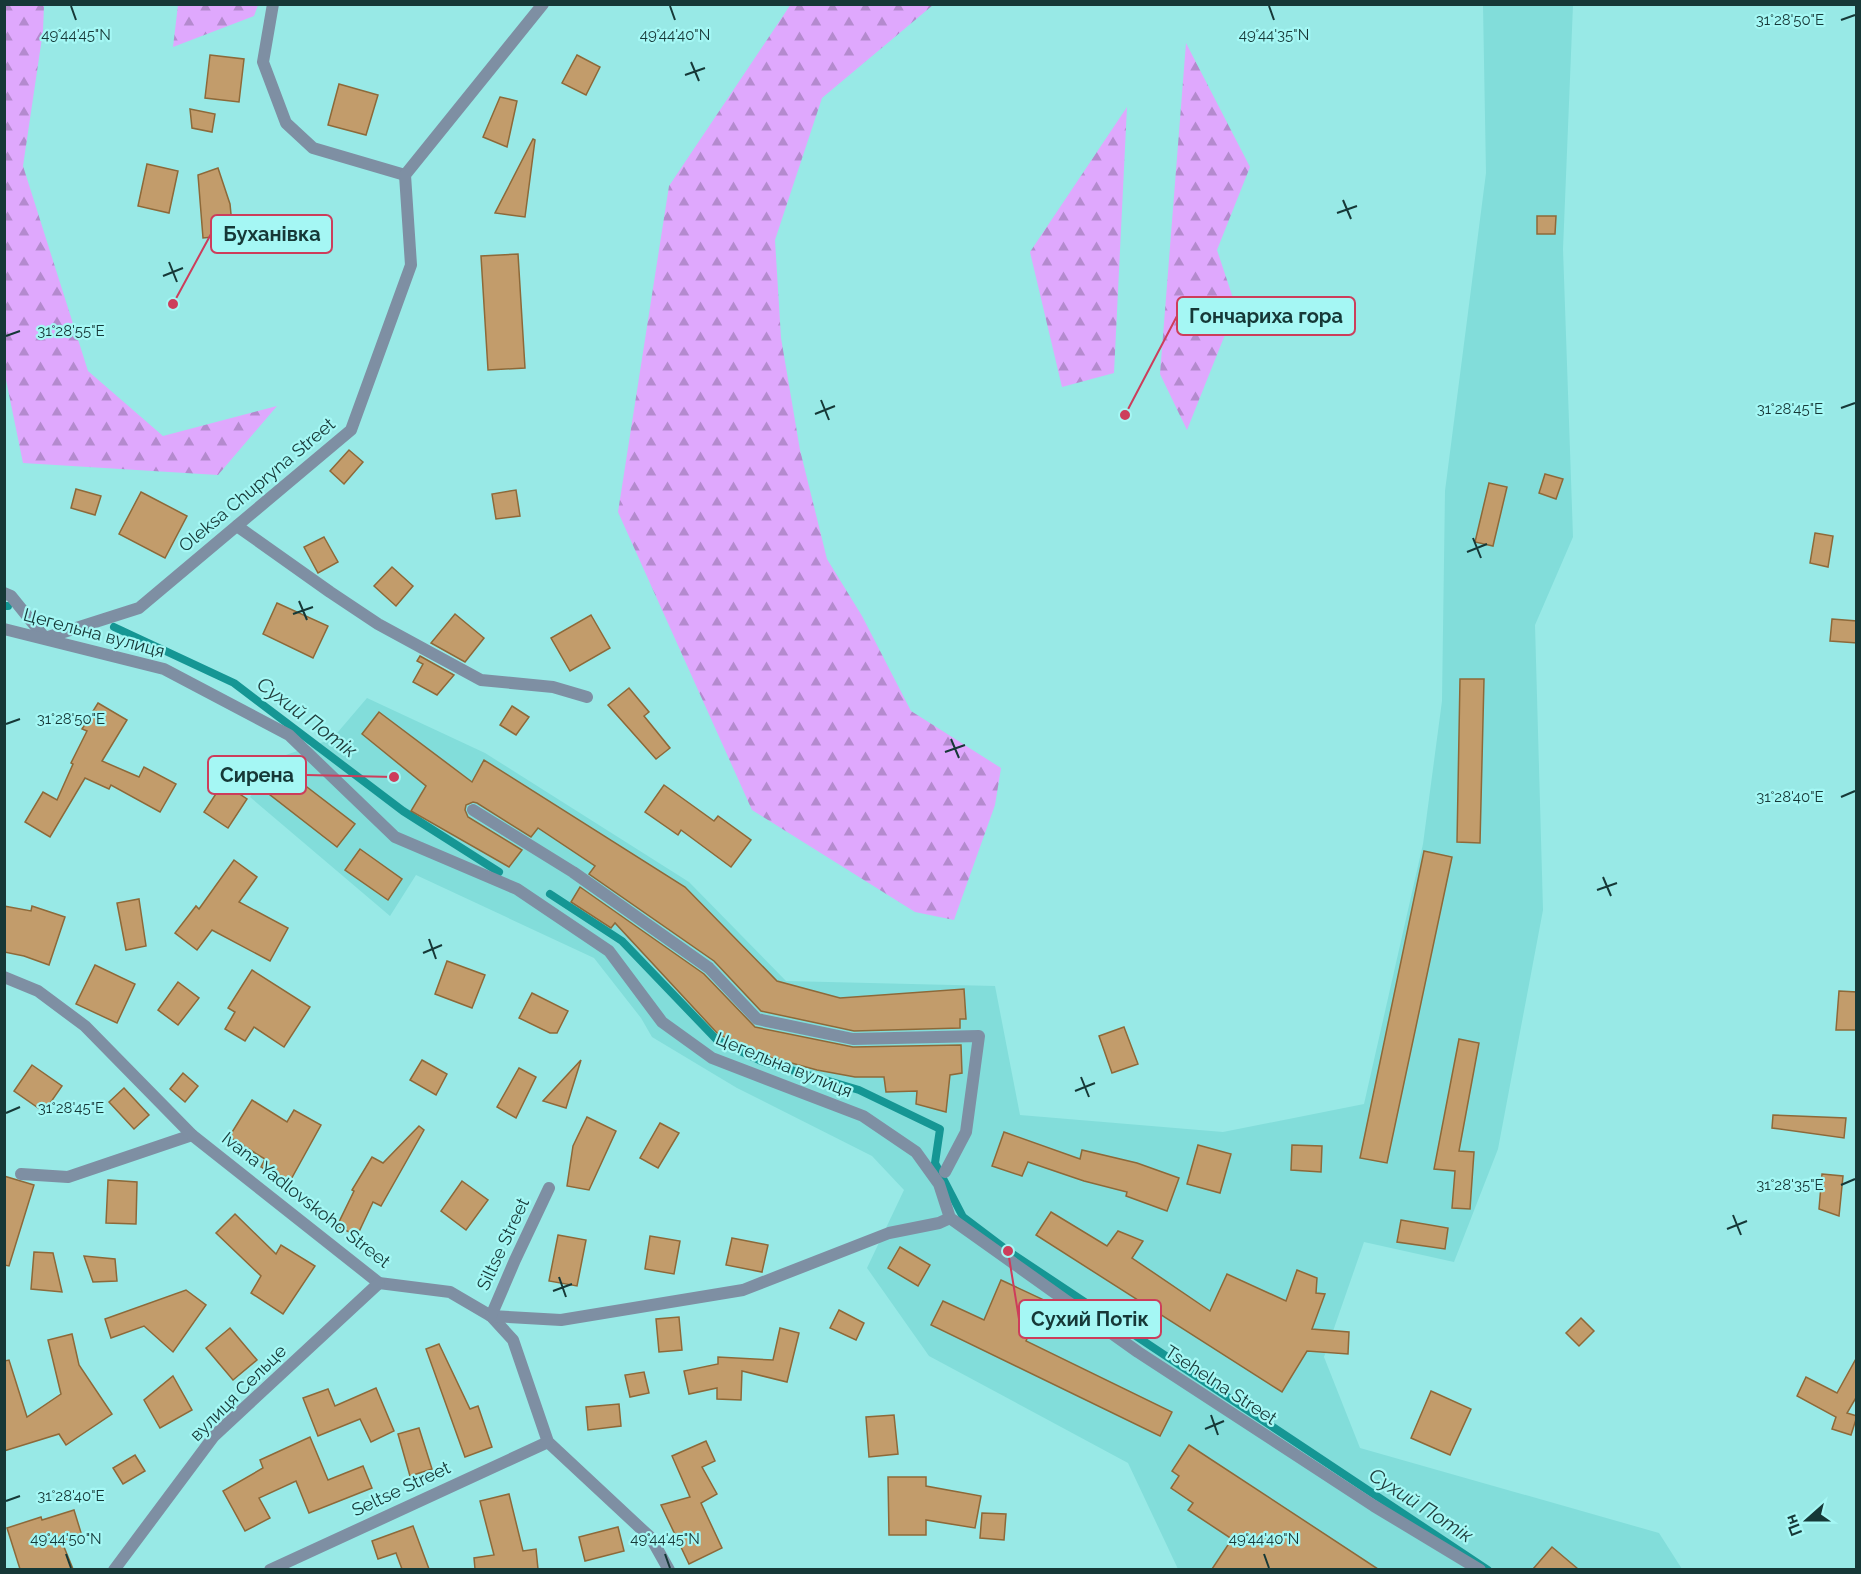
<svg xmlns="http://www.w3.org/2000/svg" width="1861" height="1574" font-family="Raleway,sans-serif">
  <defs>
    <pattern id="forest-firs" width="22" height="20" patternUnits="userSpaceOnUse" patternTransform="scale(1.5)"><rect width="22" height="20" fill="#dfa8fd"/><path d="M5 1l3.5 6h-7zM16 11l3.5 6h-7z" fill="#b48ace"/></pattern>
  </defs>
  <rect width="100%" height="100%" fill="#98e9e6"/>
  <path fill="#82ddda" d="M 1483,5 L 1573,5 L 1563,249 L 1573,537 L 1535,625 L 1543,910 L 1498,1149 L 1454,1262 L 1364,1242 L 1324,1357 L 1360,1448 L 1659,1533 L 1682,1569 L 1178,1569 L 1128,1463 L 929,1356 L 867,1268 L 904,1190 L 872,1156 L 737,1088 L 652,1037 L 641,1018 L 594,958 L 416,875 L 390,916 L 250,797 L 280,757 L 332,739 L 367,698 L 485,753 L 689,882 L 786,981 L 995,986 L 1020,1115 L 1223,1132 L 1364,1104 L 1423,844 L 1442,701 L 1445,491 L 1486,173 Z"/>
  <g fill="url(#forest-firs)">
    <path d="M 791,4 L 933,5 L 822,98 L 775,240 L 781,338 L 800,450 L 827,559 L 862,616 L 911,711 L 1001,768 L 995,805 L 954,920 L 915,912 L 752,810 L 618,512 L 669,186 Z"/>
    <path d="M 4,5 L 44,5 L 43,31 L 23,166 L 88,371 L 163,436 L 277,406 L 218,475 L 23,463 L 4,370 Z"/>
    <path d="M 178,5 L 178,4 L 258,5 L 254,16 L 173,47 Z"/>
    <path d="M 1186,43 L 1250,167 L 1217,250 L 1236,307 L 1187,430 L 1160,374 Z"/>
    <path d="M 1127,107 L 1114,373 L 1062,387 L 1030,252 Z"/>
  </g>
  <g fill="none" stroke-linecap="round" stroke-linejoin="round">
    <g stroke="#159694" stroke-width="8">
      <path d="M 4,606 L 8,606"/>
      <path d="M 114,627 L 234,683 L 403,811 L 499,872"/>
      <path d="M 550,894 L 622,941 L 717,1040 L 761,1061 L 859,1090 L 940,1129 L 935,1163 L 963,1217 L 1008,1251 L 1488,1570"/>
    </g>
  </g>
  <g fill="#c29c6b" stroke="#8d6939" stroke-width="1.5">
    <path d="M 210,55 L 244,59 L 239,102 L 205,98 Z"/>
    <path d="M 577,55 L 600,67 L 586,95 L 562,83 Z"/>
    <path d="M 339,84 L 378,95 L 366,135 L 328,125 Z"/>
    <path d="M 500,97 L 517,101 L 507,147 L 483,137 Z"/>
    <path d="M 190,109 L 215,114 L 212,132 L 192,128 Z"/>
    <path d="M 533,139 L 535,140 L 525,217 L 495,213 Z"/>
    <path d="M 147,164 L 178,171 L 169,213 L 138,206 Z"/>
    <path d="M 218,168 L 230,204 L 233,235 L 203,238 L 198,175 Z"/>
    <path d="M 1537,216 L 1556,216 L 1555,234 L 1537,234 Z"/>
    <path d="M 518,254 L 525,368 L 488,370 L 481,256 Z"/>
    <path d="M 349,450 L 363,462 L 344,484 L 330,471 Z"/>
    <path d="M 1545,474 L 1563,479 L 1556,499 L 1539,493 Z"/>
    <path d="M 1489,483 L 1507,487 L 1493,546 L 1475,542 Z"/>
    <path d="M 76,489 L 101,496 L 95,515 L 71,508 Z"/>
    <path d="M 516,490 L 520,516 L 496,519 L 492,494 Z"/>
    <path d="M 141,492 L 187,516 L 165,558 L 119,534 Z"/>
    <path d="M 1815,533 L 1833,536 L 1828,567 L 1810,563 Z"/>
    <path d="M 324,537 L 338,562 L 318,573 L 304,547 Z"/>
    <path d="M 392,567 L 413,586 L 396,606 L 374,586 Z"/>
    <path d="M 277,603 L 328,626 L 313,658 L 263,634 Z"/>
    <path d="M 455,614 L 484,638 L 465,662 L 431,643 Z"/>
    <path d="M 591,615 L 610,648 L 570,671 L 551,638 Z"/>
    <path d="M 1832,619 L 1857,621 L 1857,643 L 1830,641 Z"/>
    <path d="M 420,656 L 454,675 L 437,695 L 413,682 L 423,664 L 417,661 Z"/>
    <path d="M 1460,679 L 1484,679 L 1480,843 L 1457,842 Z"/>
    <path d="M 629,688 L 649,712 L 644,716 L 670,748 L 656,759 L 608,705 Z"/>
    <path d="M 98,703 L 127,720 L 102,761 L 139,777 L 144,767 L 176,784 L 160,812 L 111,785 L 109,789 L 85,778 L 50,837 L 25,822 L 43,792 L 57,800 L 73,764 L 71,763 L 87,731 L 82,729 Z"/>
    <path d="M 512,706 L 529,717 L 516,735 L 500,725 Z"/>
    <path d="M 379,712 L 472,782 L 484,760 L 685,887 L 777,981 L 840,998 L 964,989 L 966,1019 L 960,1019 L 960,1028 L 854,1031 L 761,1011 L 714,961 L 589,874 L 595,866 L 538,828 L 531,837 L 477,803 L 473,802 L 466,805 L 465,810 L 468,817 L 522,850 L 509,867 L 411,811 L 426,786 L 362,734 Z"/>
    <path d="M 277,764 L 355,824 L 337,847 L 260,787 Z"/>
    <path d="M 223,783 L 247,799 L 228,828 L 204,812 Z"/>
    <path d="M 664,785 L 714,821 L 718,816 L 751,840 L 731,867 L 681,830 L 678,835 L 645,812 Z"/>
    <path d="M 360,849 L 402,879 L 388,900 L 345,870 Z"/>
    <path d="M 1424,851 L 1452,857 L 1387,1163 L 1360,1158 Z"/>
    <path d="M 234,860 L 257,877 L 239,902 L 288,928 L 270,961 L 212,930 L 197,950 L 175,933 L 196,906 L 199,909 Z"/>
    <path d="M 580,887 L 704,974 L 755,1027 L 853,1047 L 961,1045 L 962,1073 L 950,1075 L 946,1112 L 916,1104 L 917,1091 L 886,1092 L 884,1077 L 855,1077 L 817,1070 L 762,1055 L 718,1034 L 615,923 L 611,928 L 571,902 Z"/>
    <path d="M 139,899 L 146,946 L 126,950 L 117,903 Z"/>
    <path d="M 4,906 L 31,911 L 32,906 L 65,917 L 49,965 L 24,956 L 4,952 Z"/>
    <path d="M 447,961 L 485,975 L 472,1008 L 435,994 Z"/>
    <path d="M 95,965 L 135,984 L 117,1023 L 76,1004 Z"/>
    <path d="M 252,970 L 310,1007 L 284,1047 L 254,1027 L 245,1041 L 225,1029 L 235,1012 L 228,1008 Z"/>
    <path d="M 178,982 L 199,998 L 178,1025 L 158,1010 Z"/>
    <path d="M 1839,991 L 1857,992 L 1857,1030 L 1836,1030 Z"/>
    <path d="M 532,993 L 568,1011 L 557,1033 L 550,1033 L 519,1018 Z"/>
    <path d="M 1124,1027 L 1138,1064 L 1112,1073 L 1099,1036 Z"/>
    <path d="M 1459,1039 L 1479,1043 L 1459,1151 L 1474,1152 L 1470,1209 L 1452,1208 L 1455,1171 L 1434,1169 Z"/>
    <path d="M 422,1060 L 447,1074 L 436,1095 L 410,1080 Z"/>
    <path d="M 581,1060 L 566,1108 L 543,1101 Z"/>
    <path d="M 32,1065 L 62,1086 L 44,1112 L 14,1091 Z"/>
    <path d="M 519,1068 L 536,1077 L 516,1118 L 497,1107 Z"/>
    <path d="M 183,1073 L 198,1086 L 185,1102 L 170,1089 Z"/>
    <path d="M 124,1088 L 149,1115 L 134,1129 L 109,1102 Z"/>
    <path d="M 252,1100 L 287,1122 L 294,1110 L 321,1125 L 289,1183 L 261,1167 L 265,1159 L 229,1137 Z"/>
    <path d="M 1773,1115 L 1846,1118 L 1844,1138 L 1772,1128 Z"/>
    <path d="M 587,1117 L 616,1131 L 589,1190 L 567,1186 L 573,1146 Z"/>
    <path d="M 660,1123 L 679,1133 L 658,1168 L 640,1158 Z"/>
    <path d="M 419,1126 L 424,1130 L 381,1206 L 373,1202 L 357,1236 L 337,1226 L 354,1191 L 352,1190 L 372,1157 L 383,1163 Z"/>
    <path d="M 1004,1132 L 1080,1159 L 1082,1150 L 1137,1163 L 1179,1178 L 1167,1211 L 1126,1196 L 1127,1192 L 1084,1181 L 1028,1162 L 1022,1176 L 992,1166 Z"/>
    <path d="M 1198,1145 L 1231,1154 L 1220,1193 L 1187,1184 Z"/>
    <path d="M 1292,1145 L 1322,1146 L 1321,1172 L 1291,1170 Z"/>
    <path d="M 1822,1174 L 1843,1176 L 1839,1216 L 1819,1209 Z"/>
    <path d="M 4,1176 L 34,1185 L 9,1266 L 4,1265 Z"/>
    <path d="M 108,1180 L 137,1182 L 136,1224 L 106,1223 Z"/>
    <path d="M 462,1181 L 488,1200 L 466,1230 L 441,1211 Z"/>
    <path d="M 1051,1212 L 1107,1246 L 1118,1231 L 1143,1241 L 1132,1258 L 1210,1311 L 1227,1274 L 1286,1301 L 1297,1270 L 1317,1278 L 1316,1293 L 1325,1294 L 1312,1329 L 1349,1332 L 1348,1354 L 1307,1351 L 1282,1392 L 1036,1235 Z"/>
    <path d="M 235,1214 L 276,1254 L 281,1245 L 315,1266 L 283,1314 L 251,1293 L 261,1276 L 216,1233 Z"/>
    <path d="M 1401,1220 L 1448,1228 L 1445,1249 L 1397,1242 Z"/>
    <path d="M 558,1235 L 586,1240 L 577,1286 L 549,1281 Z"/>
    <path d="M 650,1236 L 680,1241 L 674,1274 L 645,1269 Z"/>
    <path d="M 732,1238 L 768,1245 L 762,1272 L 726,1265 Z"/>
    <path d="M 900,1247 L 930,1265 L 918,1286 L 888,1268 Z"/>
    <path d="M 34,1252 L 53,1253 L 62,1292 L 31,1289 Z"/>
    <path d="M 84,1256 L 115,1259 L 117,1281 L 93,1282 Z"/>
    <path d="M 1001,1280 L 1044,1300 L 1026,1341 L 1172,1412 L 1160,1436 L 931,1325 L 943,1301 L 984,1320 Z"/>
    <path d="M 186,1290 L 206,1305 L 173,1352 L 144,1326 L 111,1338 L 105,1319 Z"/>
    <path d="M 839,1310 L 864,1323 L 856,1340 L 830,1328 Z"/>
    <path d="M 679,1317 L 682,1350 L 659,1352 L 656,1319 Z"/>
    <path d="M 1581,1318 L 1594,1331 L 1579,1346 L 1566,1333 Z"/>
    <path d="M 230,1328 L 257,1360 L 233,1380 L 206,1348 Z"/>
    <path d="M 780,1328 L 799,1333 L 787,1382 L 742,1371 L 741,1400 L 717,1399 L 717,1388 L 689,1394 L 684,1371 L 718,1364 L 718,1357 L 773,1360 Z"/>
    <path d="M 72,1334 L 79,1365 L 112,1414 L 66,1445 L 59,1434 L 4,1451 L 4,1361 L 9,1360 L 27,1417 L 61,1394 L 48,1340 Z"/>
    <path d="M 439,1344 L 470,1409 L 478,1406 L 492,1447 L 465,1457 L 426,1349 Z"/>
    <path d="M 1857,1357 L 1857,1396 L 1847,1413 L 1857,1416 L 1851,1435 L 1832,1429 L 1836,1417 L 1797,1396 L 1806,1377 L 1837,1393 Z"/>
    <path d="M 644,1372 L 649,1393 L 630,1397 L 625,1375 Z"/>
    <path d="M 173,1376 L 192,1410 L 160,1428 L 144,1400 Z"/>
    <path d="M 376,1388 L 394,1431 L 371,1442 L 360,1419 L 318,1436 L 303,1398 L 328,1389 L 335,1406 Z"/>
    <path d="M 1431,1391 L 1471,1409 L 1450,1455 L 1411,1438 Z"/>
    <path d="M 619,1404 L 621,1426 L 588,1430 L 586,1407 Z"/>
    <path d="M 894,1415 L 898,1454 L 869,1457 L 866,1417 Z"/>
    <path d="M 419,1428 L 432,1469 L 410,1476 L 398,1434 Z"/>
    <path d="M 310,1437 L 328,1480 L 363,1466 L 372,1488 L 309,1513 L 296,1481 L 259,1498 L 270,1518 L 245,1531 L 223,1491 L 263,1468 L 260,1460 Z"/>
    <path d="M 706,1441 L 715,1461 L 702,1467 L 717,1494 L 701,1503 L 722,1548 L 689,1564 L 661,1505 L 690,1497 L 672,1456 Z"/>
    <path d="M 1189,1445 L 1378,1569 L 1212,1569 L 1232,1539 L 1188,1510 L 1193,1503 L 1171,1488 L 1179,1476 L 1172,1471 Z"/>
    <path d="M 135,1455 L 145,1471 L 123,1484 L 113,1468 Z"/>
    <path d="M 888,1477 L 926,1477 L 926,1486 L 981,1496 L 975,1528 L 926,1520 L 926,1535 L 889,1535 Z"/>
    <path d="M 509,1494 L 523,1551 L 536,1549 L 538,1569 L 475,1569 L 474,1558 L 494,1555 L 480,1501 Z"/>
    <path d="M 74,1510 L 82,1536 L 62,1542 L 73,1569 L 20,1569 L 7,1528 L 41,1517 L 42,1520 Z"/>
    <path d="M 982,1513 L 1006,1514 L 1004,1540 L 980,1538 Z"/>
    <path d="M 413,1526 L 429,1569 L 402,1569 L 396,1553 L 378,1559 L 372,1541 Z"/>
    <path d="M 618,1527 L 624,1551 L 585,1561 L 579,1537 Z"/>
    <path d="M 1552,1547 L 1578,1569 L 1533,1569 Z"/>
  </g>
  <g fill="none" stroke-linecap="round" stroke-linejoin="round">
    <path stroke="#7e8fa3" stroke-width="12" d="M 21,1174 L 68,1177 L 192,1135"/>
    <g stroke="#7e8fa3" stroke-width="12">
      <path d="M 273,4 L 263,62 L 286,123 L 313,148 L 405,175"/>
      <path d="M 237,526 L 330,592 L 378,624 L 481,680 L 553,687 L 587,697"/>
      <path d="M 4,593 L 11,596 L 45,638 L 139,608 L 351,430 L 411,265 L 405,175 L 543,4"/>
      <path d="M 4,629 L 164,669 L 289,735 L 395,837 L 517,889 L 609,951 L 662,1022 L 712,1058 L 863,1116 L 916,1152 L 939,1184 L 950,1218 L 1138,1352 L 1374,1506 L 1480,1570"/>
      <path d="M 473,810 L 573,872 L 709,968 L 757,1019 L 853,1039 L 979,1036 L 966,1132 L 945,1172"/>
      <path d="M 4,977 L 38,991 L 85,1026 L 192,1135 L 379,1283 L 450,1292 L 491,1316 L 513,1340 L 548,1442 L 651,1538 L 669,1570"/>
      <path d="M 491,1316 L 561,1320 L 743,1290 L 889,1233 L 939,1223 L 950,1218"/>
      <path d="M 491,1316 L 515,1260 L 549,1188"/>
      <path d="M 114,1570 L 214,1436 L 379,1283"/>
      <path d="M 270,1570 L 548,1442"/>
    </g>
  </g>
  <path fill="none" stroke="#163837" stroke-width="2" d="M 71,6 L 76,20M 670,6 L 675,20M 1269,6 L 1274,20M 1841,20 L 1855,15M 691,62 L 699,81M 685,75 L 705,68M 1343,200 L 1351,219M 1337,213 L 1357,206M 169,262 L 177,282M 163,276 L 183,268M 6,336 L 20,331M 821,400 L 829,420M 1841,408 L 1855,403M 815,414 L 835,406M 1473,538 L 1481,558M 1467,552 L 1487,544M 299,601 L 307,620M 293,614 L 313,607M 6,724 L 20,719M 951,739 L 959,758M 945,752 L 965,745M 1841,797 L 1855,791M 1603,877 L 1611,896M 1597,890 L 1617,883M 429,939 L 436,959M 423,953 L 442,945M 1081,1077 L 1089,1097M 1075,1091 L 1095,1083M 6,1113 L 20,1107M 1841,1185 L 1855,1179M 1733,1215 L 1741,1235M 1727,1229 L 1747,1221M 559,1277 L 566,1297M 553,1291 L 572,1284M 1211,1415 L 1218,1435M 1205,1429 L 1224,1421M 6,1501 L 20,1496M 66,1554 L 71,1568M 665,1554 L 670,1568M 1264,1554 L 1269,1568"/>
  <g text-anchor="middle" stroke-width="4.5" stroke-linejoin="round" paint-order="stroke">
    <g font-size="18" fill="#163837" stroke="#a5f7f4">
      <text transform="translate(257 485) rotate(-40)" y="6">Oleksa Chupryna Street</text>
      <text transform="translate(94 633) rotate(15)" y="6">Цегельна вулиця</text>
      <text transform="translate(784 1065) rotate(22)" y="6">Цегельна вулиця</text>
      <text transform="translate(306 1200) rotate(38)" y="6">Ivana Yadlovskoho Street</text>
      <text transform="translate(503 1244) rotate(-65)" y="6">Siltse Street</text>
      <text transform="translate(1221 1385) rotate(33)" y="6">Tsehelna Street</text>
      <text transform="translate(238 1393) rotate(-45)" y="6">вулиця Сельце</text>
      <text transform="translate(401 1489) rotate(-25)" y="6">Seltse Street</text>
    </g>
    <g font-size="20" font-style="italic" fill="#203e3d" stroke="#a5f7f4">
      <text transform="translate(307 717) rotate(37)" y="7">Сухий Потік</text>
      <text transform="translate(1421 1505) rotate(33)" y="7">Сухий Потік</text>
    </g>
  </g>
  <g font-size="15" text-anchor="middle" fill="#163837" stroke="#a5f7f4" stroke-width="4.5" stroke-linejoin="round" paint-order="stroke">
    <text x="1790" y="25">31°28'50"E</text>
    <text x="76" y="40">49°44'45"N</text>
    <text x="675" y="40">49°44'40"N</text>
    <text x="1274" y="40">49°44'35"N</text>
    <text x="71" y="336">31°28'55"E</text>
    <text x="1790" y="414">31°28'45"E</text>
    <text x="71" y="724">31°28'50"E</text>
    <text x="1790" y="802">31°28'40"E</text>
    <text x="71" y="1113">31°28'45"E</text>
    <text x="1790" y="1190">31°28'35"E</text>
    <text x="71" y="1501">31°28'40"E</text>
    <text x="66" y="1544">49°44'50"N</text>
    <text x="665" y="1544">49°44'45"N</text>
    <text x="1264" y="1544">49°44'40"N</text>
  </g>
  <path fill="none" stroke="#cd3d5b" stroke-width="2" d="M173 304L211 234M1125 415L1177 316M394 777L306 775M1008 1251L1019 1319"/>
  <g fill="#cd3d5b" stroke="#a5f7f4" stroke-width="2">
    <circle cx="173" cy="304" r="6"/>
    <circle cx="1125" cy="415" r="6"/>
    <circle cx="394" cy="777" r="6"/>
    <circle cx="1008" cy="1251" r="6"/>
  </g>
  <g fill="#a5f7f4" stroke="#cd3d5b" stroke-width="2">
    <rect x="211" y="215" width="121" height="38" rx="6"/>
    <rect x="1177" y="297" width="178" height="38" rx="6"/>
    <rect x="208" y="756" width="98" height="38" rx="6"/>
    <rect x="1019" y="1300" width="142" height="38" rx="6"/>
  </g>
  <g font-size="20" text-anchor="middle" font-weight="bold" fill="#163837">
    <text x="272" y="241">Буханівка</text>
    <text x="1266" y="323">Гончариха гора</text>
    <text x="257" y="782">Сирена</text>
    <text x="1090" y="1326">Сухий Потік</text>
  </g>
  <rect width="1861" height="1574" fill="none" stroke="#163837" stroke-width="12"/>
  <g transform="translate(1807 1520) rotate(249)" stroke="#a5f7f4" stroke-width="4.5" paint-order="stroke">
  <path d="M0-4.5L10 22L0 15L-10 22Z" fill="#163837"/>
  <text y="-9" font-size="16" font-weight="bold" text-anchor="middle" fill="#163837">Пн</text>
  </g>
</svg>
